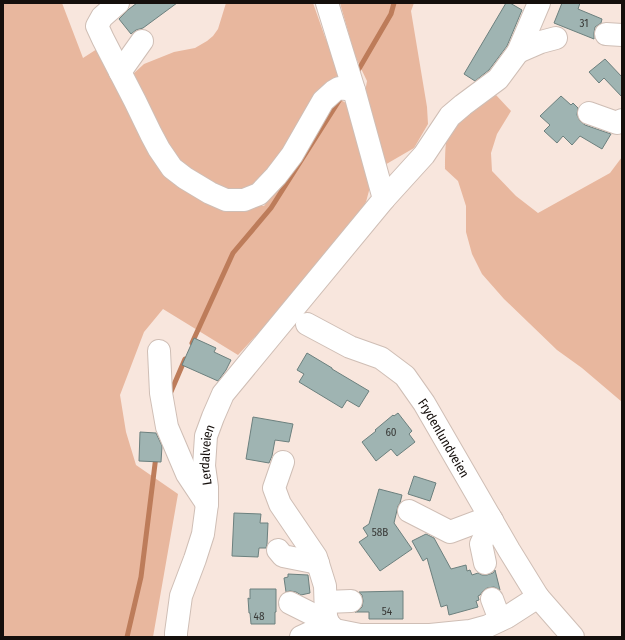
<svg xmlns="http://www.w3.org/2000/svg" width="625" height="640" font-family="'Fira Sans Condensed',sans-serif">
  <rect width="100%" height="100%" fill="#f8e6dd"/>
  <g fill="#e8b79e">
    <path d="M 3,3 L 62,3 L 83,58 L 97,49 L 164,167 L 254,205 L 264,206 L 300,159 L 331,103 L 341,100 L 349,105 L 351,122 L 369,173 L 370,187 L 366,202 L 355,220 L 300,288 L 238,355 L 163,309 L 144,332 L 120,395 L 126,432 L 136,465 L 178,494 L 153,637 L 3,637 Z"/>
    <path d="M 226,3 L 313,3 L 325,37 L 337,63 L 339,72 L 335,80 L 278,163 L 249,190 L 220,190 L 173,160 L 132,75 L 144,64 L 174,52 L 195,48 L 207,41 L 213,36 L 218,29 Z"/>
    <path d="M 340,3 L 414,3 L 411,11 L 427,107 L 428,124 L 414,148 L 383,166 L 364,98 L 367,81 L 355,56 Z"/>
    <path d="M 496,95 L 511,111 L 497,134 L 491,153 L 492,171 L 516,196 L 538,213 L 610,173 L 622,157 L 622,402 L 582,368 L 557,350 L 504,299 L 482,274 L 472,254 L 466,232 L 466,206 L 458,181 L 445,169 C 445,162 445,139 448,134 C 456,117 480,104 496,95 Z"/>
  </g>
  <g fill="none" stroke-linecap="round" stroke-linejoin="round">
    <g stroke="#bd7c5a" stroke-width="5">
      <path d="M 356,74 L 391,14 L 394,3"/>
      <path d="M 192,343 L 233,253 L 271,208 L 342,96"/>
      <path d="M 170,394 L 185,359"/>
      <path d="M 127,637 L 141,577 L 156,456"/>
    </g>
  </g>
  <g fill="#9fb4b2" stroke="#6c807e">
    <path d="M 137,3 L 177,3 L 143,28 L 136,30 L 131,34 L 119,19 L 129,9 Z"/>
    <path d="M 506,3 L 510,3 L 522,10 L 507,46 L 489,70 L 475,81 L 464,74 Z"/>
    <path d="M 562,3 L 580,3 L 578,9 L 602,19 L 601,23 L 595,27 L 594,33 L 594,39 L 554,23 Z"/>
    <path d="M 605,59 L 622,77 L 622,97 L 604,78 L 599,83 L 589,72 Z"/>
    <path d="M 561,96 L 571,105 L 573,103 L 578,108 L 577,115 L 580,121 L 585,125 L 611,134 L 602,149 L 580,136 L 572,145 L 563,136 L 557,143 L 544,131 L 550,125 L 540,116 Z"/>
    <path d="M 194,338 L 216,348 L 214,352 L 231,360 L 226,370 L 218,381 L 182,365 Z"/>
    <path d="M 307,353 L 332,368 L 332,369 L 369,391 L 359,407 L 347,400 L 342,408 L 299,382 L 304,374 L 297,370 Z"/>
    <path d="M 398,413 L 412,431 L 409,434 L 415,442 L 397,456 L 391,449 L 376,461 L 362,442 L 376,431 L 375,430 L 393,415 L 394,416 Z"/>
    <path d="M 253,417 L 293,424 L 289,442 L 275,440 L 272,456 L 269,463 L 246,459 Z"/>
    <path d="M 140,432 L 156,433 L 162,446 L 161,462 L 139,461 Z"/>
    <path d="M 414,476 L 436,483 L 430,501 L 408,494 Z"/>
    <path d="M 379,489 L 402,495 L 400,503 L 398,506 L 394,523 L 412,549 L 380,571 L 359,542 L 368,536 L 363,528 L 369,524 Z"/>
    <path d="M 234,513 L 261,514 L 260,523 L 268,523 L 267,544 L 266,548 L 259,548 L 258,557 L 232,556 Z"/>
    <path d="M 426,534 L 434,538 L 451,569 L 466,565 L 467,571 L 470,570 L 472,575 L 478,573 L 482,575 L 487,575 L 493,573 L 495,570 L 500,590 L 494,587 L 487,588 L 483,591 L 480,595 L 478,596 L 479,600 L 476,601 L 478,607 L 449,615 L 447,605 L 441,607 L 427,558 L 423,561 L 412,541 Z"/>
    <path d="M 288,574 L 308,575 L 310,593 L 301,595 L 296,592 L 290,591 L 286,592 L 284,578 L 288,577 Z"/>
    <path d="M 250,589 L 276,589 L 276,612 L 275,612 L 275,624 L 251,624 L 250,613 L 249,613 L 248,598 L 250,599 Z"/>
    <path d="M 403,591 L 403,619 L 369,619 L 369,612 L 355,612 L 358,611 L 362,607 L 363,601 L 362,595 L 359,592 Z"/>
  </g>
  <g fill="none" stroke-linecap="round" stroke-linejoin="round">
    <g stroke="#cfbeb5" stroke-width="24">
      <g id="minor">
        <path d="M 118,3 L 102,17 L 97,26 L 103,39 L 135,101 L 151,134 L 159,149 L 172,168 L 185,178 L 210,193 L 226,200 L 244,200 L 259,194 L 276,176 L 292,155 L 323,101 L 334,91 L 339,88 L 354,90"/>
        <path d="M 606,34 L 622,35"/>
        <path d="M 518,52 L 541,42 L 556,38"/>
        <path d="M 120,72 L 142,41"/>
        <path d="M 589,113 L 617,123 L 622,120"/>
        <path d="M 384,199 L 424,155 L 450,116 L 463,105 L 498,79 L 518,52 L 528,29 L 539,3"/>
        <path id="s1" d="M 307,324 L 350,347 L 381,358 L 405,376 L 424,403 L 509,550 L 538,597 L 573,637"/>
        <path d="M 159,351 L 161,393 L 167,427 L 187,474 L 207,504"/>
        <path d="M 283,462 L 274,488 L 280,504 L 316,557 L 325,586 L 326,617 L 329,624 L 335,630 L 360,635 L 430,635 L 470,631 L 488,626 L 507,617 L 538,597"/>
        <path d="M 409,511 L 450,532 L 490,517"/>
        <path d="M 278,550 L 283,556 L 318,563"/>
        <path d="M 485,563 L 481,544 L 492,520"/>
        <path d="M 492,599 L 500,620"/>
        <path d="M 326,602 L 351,601"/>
        <path d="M 290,603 L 312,614 L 326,617"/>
        <path id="s2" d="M 176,637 L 176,633 L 181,596 L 195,559 L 203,534 L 207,504 L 207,487 L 204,466 L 206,436 L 213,417 L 223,394 L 384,199 L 354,90 L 327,3"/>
        <path d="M 301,637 L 329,624"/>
      </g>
    </g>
    <use href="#minor" stroke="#fff" stroke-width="22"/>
  </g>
  <g text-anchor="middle" stroke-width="4" stroke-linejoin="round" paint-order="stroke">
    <g font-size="11" fill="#383836">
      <text x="584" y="27">31</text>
      <text x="391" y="436">60</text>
      <text x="380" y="536">58B</text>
      <text x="387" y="615">54</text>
      <text x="259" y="620">48</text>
    </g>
    <g font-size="13" fill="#150f0c" stroke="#fdf5f2">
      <text dy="5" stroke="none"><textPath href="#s1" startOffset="185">Frydenlundveien</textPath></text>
      <text dy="5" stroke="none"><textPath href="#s2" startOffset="187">Lerdalveien</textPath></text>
    </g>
  </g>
  <rect width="625" height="640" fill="none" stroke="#150f0c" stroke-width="8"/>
</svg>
